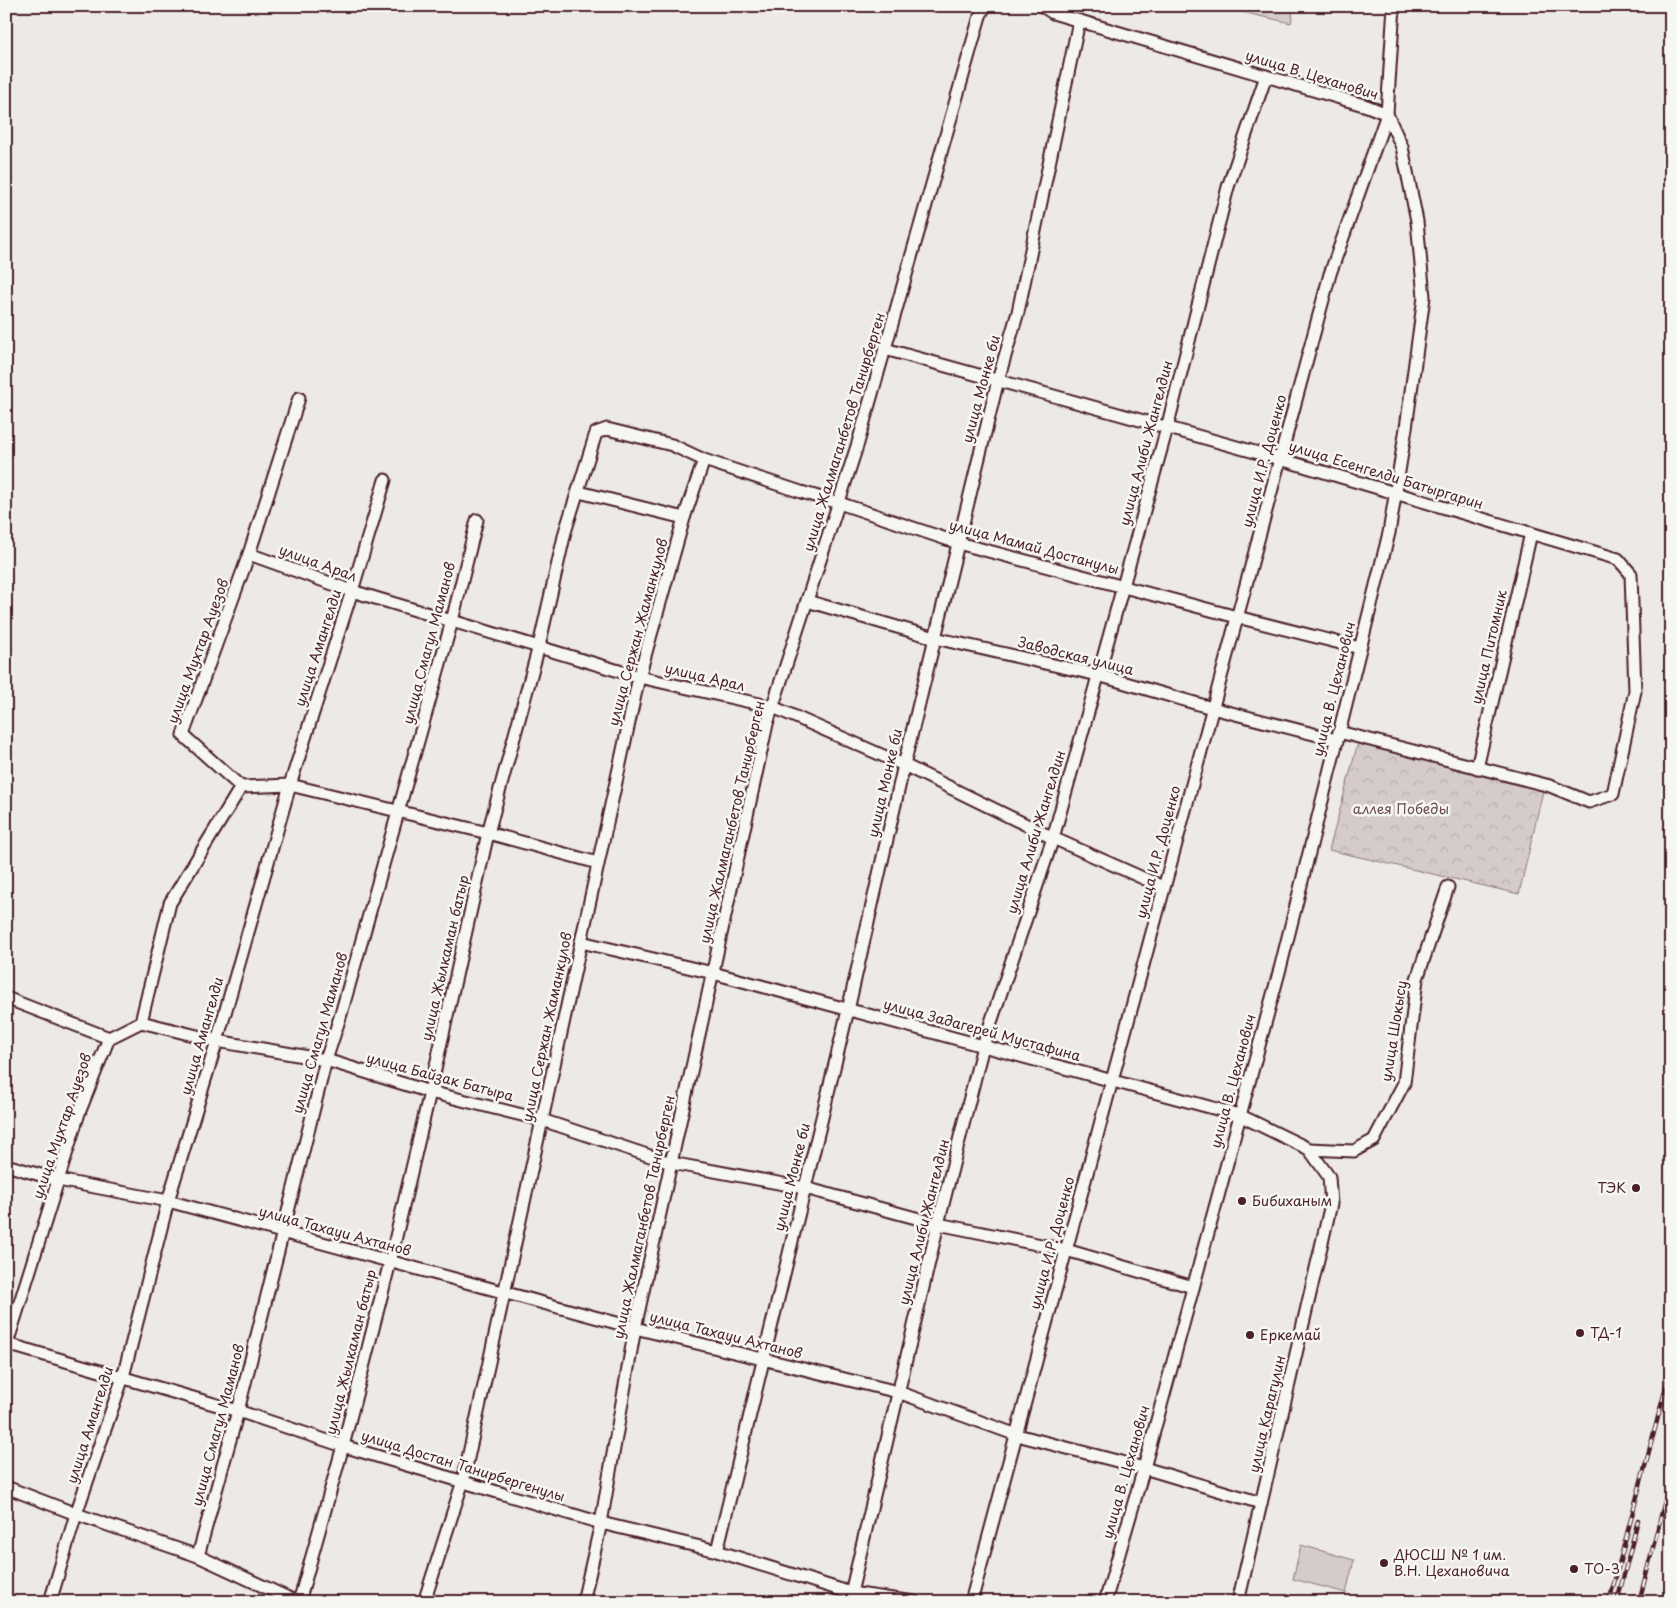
<svg xmlns="http://www.w3.org/2000/svg" width="1677" height="1608" font-family="'Playpen Sans',sans-serif">
  <defs>
    <pattern id="forest-crowns" width="20" height="18" patternUnits="userSpaceOnUse" patternTransform="scale(1.25)"><rect width="20" height="18" fill="#d4cbca"/><path d="M2 6a3 3 0 1 1 6 0M12 15a3 3 0 1 1 6 0" fill="none" stroke="#b8aeae"/></pattern>
  </defs>
  <rect width="100%" height="100%" fill="#ece9e6"/>
  <filter id="ink" filterUnits="userSpaceOnUse"><feTurbulence type="fractalNoise" baseFrequency=".02" numOctaves="2"/><feDisplacementMap in="SourceGraphic" scale="10" xChannelSelector="R" yChannelSelector="G"/><feConvolveMatrix kernelMatrix="1 2 1 2 8 2 1 2 1" color-interpolation-filters="sRGB"/></filter>
  <g filter="url(#ink)">
    <path fill="url(#forest-crowns)" stroke="#8f757a" d="M 1359,739 L 1543,791 L 1519,894 L 1329,850 Z"/>
    <g fill="#d4cbca" stroke="#8f757a">
      <path d="M 1214,6 L 1294,6 L 1291,23 Z"/>
      <path d="M 1301,1545 L 1354,1560 L 1346,1593 L 1293,1579 Z"/>
    </g>
    <g fill="none" stroke-linecap="round" stroke-linejoin="round">
      <g stroke="#4a1f2b" stroke-width="15">
        <g id="minor">
          <path d="M 1042,6 L 1053,13 L 1367,106 L 1387,114 L 1402,147 L 1417,221 L 1424,297 L 1406,428 L 1389,533 L 1281,965 L 1144,1468 L 1105,1602"/>
          <path d="M 885,349 L 1280,459 L 1618,559 L 1631,574 L 1635,691 L 1613,794 L 1589,802 L 1550,786 L 1339,732"/>
          <path d="M 579,492 L 684,518"/>
          <path d="M 249,554 L 352,591 L 639,677 L 773,707 L 904,765 L 1053,838 L 1163,887"/>
          <path d="M 807,601 L 935,638 L 1098,675 L 1212,708 L 1337,740"/>
          <path d="M 1477,768 L 1531,533"/>
          <path d="M 241,787 L 183,735 L 249,554 L 299,398"/>
          <path d="M 241,787 L 290,785 L 488,833 L 598,863"/>
          <path d="M 581,942 L 713,973 L 1239,1115 L 1309,1149 L 1329,1177 L 1331,1204 L 1238,1602"/>
          <path d="M 6,998 L 109,1038"/>
          <path d="M 141,1022 L 217,1041 L 326,1060 L 430,1092 L 542,1120 L 671,1163 L 805,1188 L 938,1224 L 1066,1250 L 1193,1287"/>
          <path d="M 1309,1149 L 1354,1151 L 1374,1140 L 1404,1083 L 1417,979 L 1448,887"/>
          <path d="M 6,1165 L 58,1180 L 168,1201 L 635,1328 L 898,1392 L 1017,1435 L 1144,1468 L 1261,1503"/>
          <path d="M 7,1344 L 238,1411 L 343,1446 L 601,1523 L 717,1551 L 851,1593 L 914,1602"/>
          <path d="M 6,1347 L 79,1113 L 109,1038 L 141,1022 L 170,903 L 241,787"/>
          <path d="M 6,1487 L 76,1514 L 198,1556 L 297,1602"/>
          <path d="M 717,1551 L 848,1010 L 904,765 L 998,380 L 1018,312 L 1079,21"/>
          <path d="M 198,1556 L 238,1411 L 326,1060 L 341,1014 L 452,621 L 477,520"/>
          <path d="M 50,1602 L 76,1514 L 123,1377 L 168,1201 L 217,1041 L 290,785 L 352,591 L 385,480"/>
          <path d="M 299,1602 L 343,1446 L 390,1262 L 430,1092 L 488,833 L 539,646 L 565,532 L 596,433 L 607,429 L 672,445 L 704,460 L 801,492 L 839,503 L 958,543 L 1237,617 L 1360,648"/>
          <path d="M 424,1602 L 463,1481 L 639,677 L 684,518 L 704,460"/>
          <path d="M 583,1602 L 601,1523 L 635,1328 L 767,724 L 858,443 L 980,16 L 985,6"/>
          <path d="M 852,1602 L 851,1593 L 938,1224 L 983,1046 L 1053,838 L 1167,428 L 1228,187 L 1266,76"/>
          <path d="M 971,1602 L 1330,274 L 1387,114 L 1394,6"/>
        </g>
      </g>
      <use href="#minor" stroke="#f6f6f2" stroke-width="11"/>
      <g stroke="#4a1f2b" stroke-width="4.5">
        <g id="rail">
          <path d="M 1609,1602 L 1671,1368"/>
          <path d="M 1617,1602 L 1638,1520"/>
          <path d="M 1639,1602 L 1671,1477"/>
        </g>
      </g>
      <use href="#rail" stroke="#f6f6f2" stroke-width="2.5" stroke-dasharray="8" stroke-linecap="butt"/>
    </g>
  </g>
  <g fill="#4a1f2b" stroke="#f6f6f2" stroke-width="2">
    <circle cx="1636" cy="1188" r="5"/>
    <circle cx="1242" cy="1201" r="5"/>
    <circle cx="1580" cy="1333" r="5"/>
    <circle cx="1250" cy="1335" r="5"/>
    <circle cx="1384" cy="1563" r="5"/>
    <circle cx="1574" cy="1569" r="5"/>
  </g>
  <g text-anchor="middle" stroke-width="5" stroke-linejoin="round" paint-order="stroke">
    <g font-size="14" fill="#4a1f2b" stroke="#f6f6f2">
      <text transform="translate(1312 75) rotate(17)" y="5">улица В. Цеханович</text>
      <text transform="translate(981 389) rotate(-75)" y="5">улица Монке би</text>
      <text transform="translate(844 432) rotate(-73)" y="5">улица Жалмаганбетов Танирберген</text>
      <text transform="translate(1146 443) rotate(-75)" y="5">улица Алиби Жангелдин</text>
      <text transform="translate(1264 461) rotate(-75)" y="5">улица И.Р. Доценко</text>
      <text transform="translate(1386 475) rotate(17)" y="5">улица Есенгелди Батыргарин</text>
      <text transform="translate(1034 547) rotate(15)" y="5">улица Мамай Достанулы</text>
      <text transform="translate(318 563) rotate(20)" y="5">улица Арал</text>
      <text transform="translate(638 632) rotate(-75)" y="5">улица Сержан Жаманкулов</text>
      <text transform="translate(429 643) rotate(-75)" y="5">улица Смагул Маманов</text>
      <text transform="translate(1489 647) rotate(-77)" y="5">улица Питомник</text>
      <text transform="translate(318 648) rotate(-72)" y="5">улица Амангелди</text>
      <text transform="translate(198 651) rotate(-70)" y="5">улица Мухтар Ауезов</text>
      <text transform="translate(1076 656) rotate(14)" y="5">Заводская улица</text>
      <text transform="translate(705 677) rotate(13)" y="5">улица Арал</text>
      <text transform="translate(1334 689) rotate(-76)" y="5">улица В. Цеханович</text>
      <text transform="translate(885 783) rotate(-77)" y="5">улица Монке би</text>
      <text transform="translate(732 822) rotate(-77)" y="5">улица Жалмаганбетов Танирберген</text>
      <text transform="translate(1036 832) rotate(-73)" y="5">улица Алиби Жангелдин</text>
      <text transform="translate(1158 852) rotate(-75)" y="5">улица И.Р. Доценко</text>
      <text transform="translate(445 958) rotate(-77)" y="5">улица Жылкаман батыр</text>
      <text transform="translate(547 1027) rotate(-78)" y="5">улица Сержан Жаманкулов</text>
      <text transform="translate(982 1030) rotate(15)" y="5">улица Задагерей Мустафина</text>
      <text transform="translate(1394 1031) rotate(-81)" y="5">улица Шокысу</text>
      <text transform="translate(320 1033) rotate(-74)" y="5">улица Смагул Маманов</text>
      <text transform="translate(202 1036) rotate(-74)" y="5">улица Амангелди</text>
      <text transform="translate(440 1077) rotate(15)" y="5">улица Байзак Батыра</text>
      <text transform="translate(1233 1081) rotate(-75)" y="5">улица В. Цеханович</text>
      <text transform="translate(62 1126) rotate(-71)" y="5">улица Мухтар Ауезов</text>
      <text transform="translate(792 1177) rotate(-76)" y="5">улица Монке би</text>
      <text transform="translate(644 1217) rotate(-78)" y="5">улица Жалмаганбетов Танирберген</text>
      <text transform="translate(924 1222) rotate(-76)" y="5">улица Алиби Жангелдин</text>
      <text transform="translate(335 1231) rotate(15)" y="5">улица Тахауи Ахтанов</text>
      <text transform="translate(1052 1243) rotate(-75)" y="5">улица И.Р. Доценко</text>
      <text transform="translate(726 1335) rotate(14)" y="5">улица Тахауи Ахтанов</text>
      <text transform="translate(351 1352) rotate(-76)" y="5">улица Жылкаман батыр</text>
      <text transform="translate(1267 1414) rotate(-77)" y="5">улица Карагулин</text>
      <text transform="translate(90 1425) rotate(-72)" y="5">улица Амангелди</text>
      <text transform="translate(218 1425) rotate(-75)" y="5">улица Смагул Маманов</text>
      <text transform="translate(463 1466) rotate(17)" y="5">улица Достан Танирбергенулы</text>
      <text transform="translate(1126 1472) rotate(-74)" y="5">улица В. Цеханович</text>
    </g>
    <g font-size="14" fill="#6c4a53" stroke="#f6f6f2">
      <text x="1401" y="814">аллея Победы</text>
    </g>
    <g font-size="14" fill="#4a1f2b" stroke="#f6f6f2" text-anchor="start">
      <text x="1626" y="1193" text-anchor="end">ТЭК</text>
      <text x="1252" y="1206">Бибиханым</text>
      <text x="1590" y="1338">ТД-1</text>
      <text x="1260" y="1340">Еркемай</text>
      <text x="1394" y="1560">ДЮСШ № 1 им.<tspan x="1394" dy="16">В.Н. Цехановича</tspan></text>
      <text x="1584" y="1574">ТО-3</text>
    </g>
  </g>
  <rect width="1677" height="1608" fill="none" stroke="#f6f6f2" stroke-width="25"/>
  <rect x="12" y="12" width="1652" height="1583" fill="none" stroke="#4a1f2b" stroke-width="2" filter="url(#ink)"/>
</svg>
